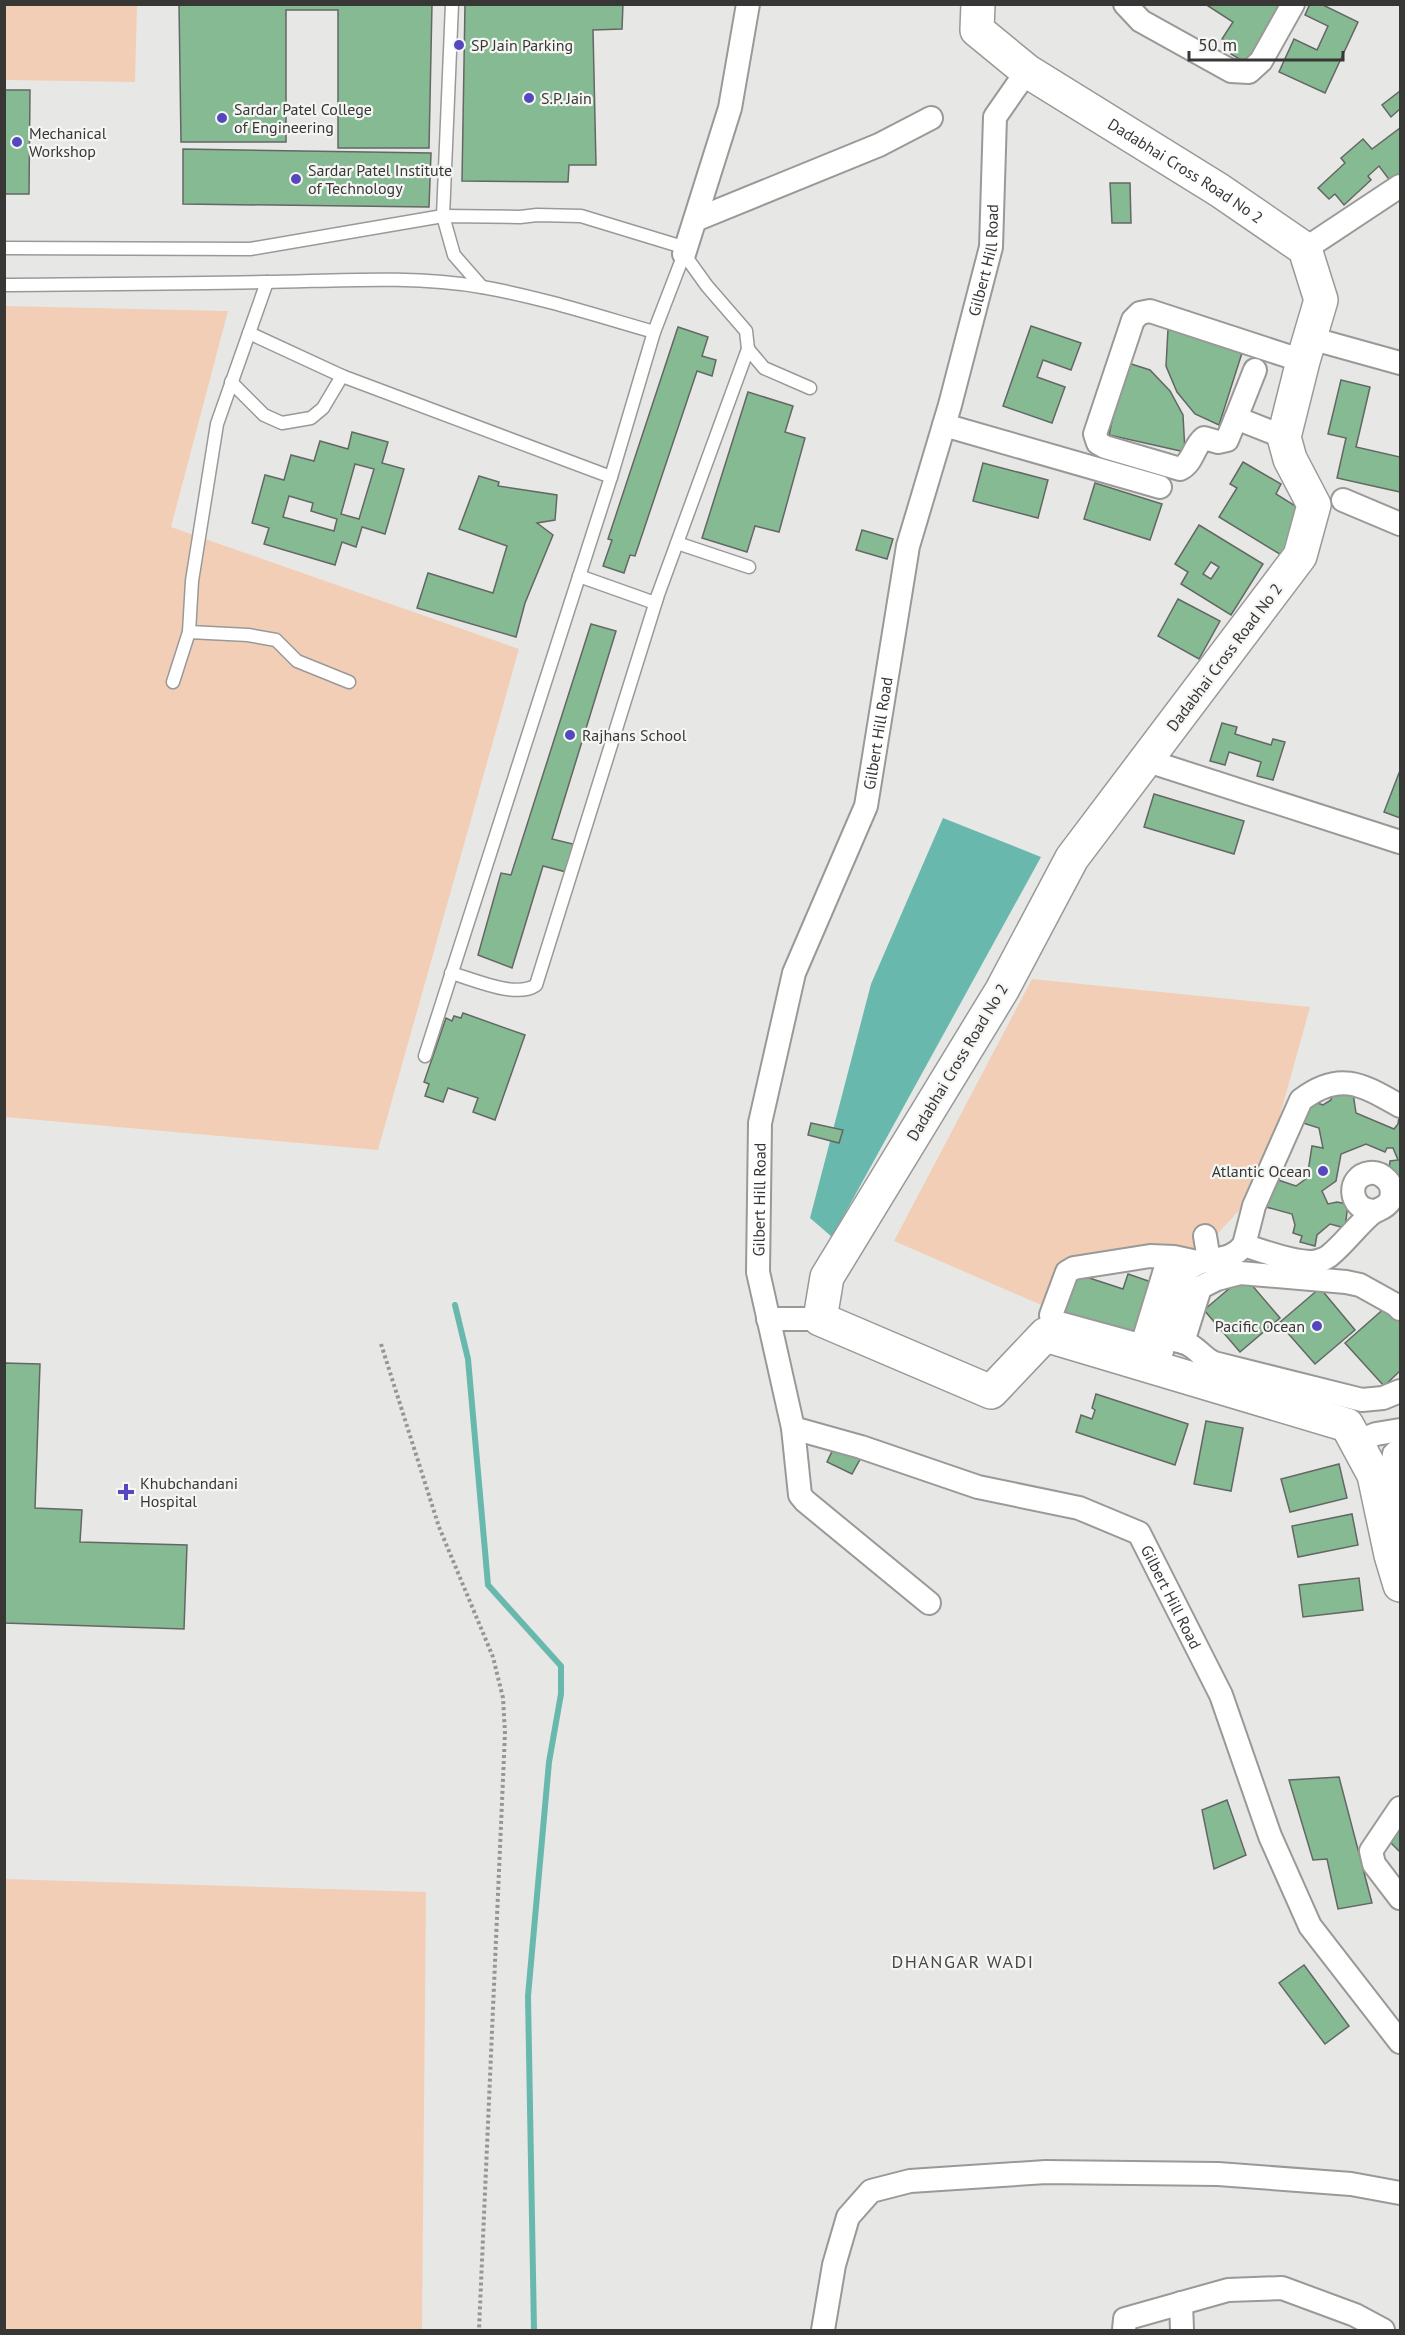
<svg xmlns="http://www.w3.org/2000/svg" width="1405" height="2335" font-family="'PT Sans',sans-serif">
  <rect width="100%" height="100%" fill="#e7e8e5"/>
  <g fill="#f3ceb6">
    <path d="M 5,4 L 137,5 L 135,82 L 5,80 Z"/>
    <path d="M 5,306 L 228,311 L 171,527 L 519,649 L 378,1150 L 5,1117 Z"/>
    <path d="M 1032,979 L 1310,1007 L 1260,1188 L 1208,1244 L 1058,1289 L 1048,1308 L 894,1241 Z"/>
    <path d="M 5,1879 L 426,1892 L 422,2330 L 5,2330 Z"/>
  </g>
  <path fill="#69b8ae" d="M 943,818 L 1041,857 L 832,1237 L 810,1218 L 871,984 Z"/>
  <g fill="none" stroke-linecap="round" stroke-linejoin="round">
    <path stroke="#69b8ae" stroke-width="6" d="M 455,1305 L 468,1359 L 488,1585 L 561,1666 L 561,1694 L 549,1762 L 528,1996 L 534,2330"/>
  </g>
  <g fill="#85ba92" stroke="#646765" stroke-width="1.5" fill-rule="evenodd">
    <path d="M 179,4 L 432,4 L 429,148 L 338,148 L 338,10 L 286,10 L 286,142 L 181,142 Z"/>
    <path d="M 465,4 L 623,4 L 622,29 L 593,30 L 596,165 L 569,165 L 568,182 L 462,181 Z"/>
    <path d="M 1205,4 L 1286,4 L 1249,65 L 1231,54 L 1235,47 L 1222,39 L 1233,22 Z"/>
    <path d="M 1310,4 L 1321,4 L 1358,22 L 1325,93 L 1279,72 L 1294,39 L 1317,50 L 1328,26 L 1305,15 Z"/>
    <path d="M 4,90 L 30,90 L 29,194 L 4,194 Z"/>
    <path d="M 1400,91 L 1400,109 L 1391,117 L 1382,105 Z"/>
    <path d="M 1400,128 L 1400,175 L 1391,182 L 1379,166 L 1368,176 L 1371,180 L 1344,205 L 1335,194 L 1329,199 L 1318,188 L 1345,163 L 1341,158 L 1363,139 L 1372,149 Z"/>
    <path d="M 183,149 L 431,153 L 429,207 L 183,204 Z"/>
    <path d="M 1110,183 L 1130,183 L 1131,223 L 1112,223 Z"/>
    <path d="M 1031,326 L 1081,343 L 1071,370 L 1043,360 L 1037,377 L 1065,387 L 1052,423 L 1003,406 Z"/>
    <path d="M 678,327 L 708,337 L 702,356 L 716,360 L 712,376 L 697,371 L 635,556 L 630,555 L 624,573 L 603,566 L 612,540 L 608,539 Z"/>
    <path d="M 1168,329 L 1242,353 L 1219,425 L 1195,414 L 1177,392 L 1166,366 Z"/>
    <path d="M 1125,362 L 1150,370 L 1170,391 L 1183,415 L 1185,452 L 1109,435 Z"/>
    <path d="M 1341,380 L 1370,387 L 1356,447 L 1400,457 L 1400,492 L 1337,478 L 1346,438 L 1328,434 Z"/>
    <path d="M 748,392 L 793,406 L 785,432 L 805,438 L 779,532 L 755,526 L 747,552 L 702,538 Z"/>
    <path d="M 352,432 L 388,442 L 382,463 L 404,469 L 385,534 L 362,527 L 356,547 L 342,542 L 335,565 L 264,544 L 269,528 L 252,523 L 265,475 L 284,480 L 291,455 L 314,461 L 320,441 L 348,449 ZM 355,464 L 374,469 L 359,519 L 341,514 ZM 289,496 L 313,503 L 311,511 L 337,519 L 334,531 L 283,517 Z"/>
    <path d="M 1243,462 L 1281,484 L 1276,494 L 1308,514 L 1283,556 L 1219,517 L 1237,488 L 1230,484 Z"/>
    <path d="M 983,463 L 1048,480 L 1038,518 L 973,501 Z"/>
    <path d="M 479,476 L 499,482 L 498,486 L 557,495 L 555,520 L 537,523 L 553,535 L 525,603 L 516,637 L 417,608 L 428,573 L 493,593 L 507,546 L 459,529 Z"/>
    <path d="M 1095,483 L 1162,504 L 1150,540 L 1084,519 Z"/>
    <path d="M 1199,525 L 1263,564 L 1231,615 L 1181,584 L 1188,572 L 1175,564 ZM 1211,562 L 1219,567 L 1211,579 L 1203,574 Z"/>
    <path d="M 862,530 L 893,539 L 887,559 L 856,550 Z"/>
    <path d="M 1178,599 L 1220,621 L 1199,659 L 1158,636 Z"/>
    <path d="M 591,624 L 616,631 L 552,839 L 577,845 L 570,873 L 543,866 L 512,968 L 478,955 L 501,873 L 511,875 Z"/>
    <path d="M 1222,723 L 1237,727 L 1235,734 L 1271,745 L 1273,739 L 1285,742 L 1273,780 L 1257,776 L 1261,762 L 1229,752 L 1225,765 L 1210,761 Z"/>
    <path d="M 1399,773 L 1400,774 L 1400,818 L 1384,812 Z"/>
    <path d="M 1154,794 L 1244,821 L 1234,854 L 1144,827 Z"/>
    <path d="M 463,1013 L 525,1035 L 495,1120 L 473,1112 L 478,1098 L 448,1088 L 443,1102 L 425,1096 L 429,1084 L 424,1082 L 446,1018 L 452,1021 L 454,1016 L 461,1018 Z"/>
    <path d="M 1332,1087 L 1353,1093 L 1356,1113 L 1394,1129 L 1398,1124 L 1400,1110 L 1400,1192 L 1388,1179 L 1390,1161 L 1398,1160 L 1393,1148 L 1387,1148 L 1385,1152 L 1366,1144 L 1341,1154 L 1336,1181 L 1322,1191 L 1328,1204 L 1337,1202 L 1348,1204 L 1345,1228 L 1330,1224 L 1317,1235 L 1315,1246 L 1300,1242 L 1302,1236 L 1293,1233 L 1295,1225 L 1292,1214 L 1266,1207 L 1275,1179 L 1296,1186 L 1307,1178 L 1312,1146 L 1323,1148 L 1319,1128 L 1303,1123 L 1306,1099 L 1323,1105 L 1331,1100 Z"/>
    <path d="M 811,1123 L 843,1130 L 839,1143 L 808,1135 Z"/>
    <path d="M 1071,1272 L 1123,1289 L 1128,1274 L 1160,1285 L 1140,1342 L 1057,1315 Z"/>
    <path d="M 1244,1276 L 1280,1318 L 1240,1352 L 1204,1310 Z"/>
    <path d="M 1320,1288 L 1355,1330 L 1315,1364 L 1279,1323 Z"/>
    <path d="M 1387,1306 L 1400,1320 L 1400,1371 L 1384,1386 L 1345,1343 Z"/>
    <path d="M 4,1363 L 40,1364 L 35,1508 L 82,1510 L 80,1542 L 187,1545 L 184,1629 L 4,1623 Z"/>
    <path d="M 1096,1394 L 1188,1424 L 1175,1465 L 1076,1432 L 1081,1415 L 1092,1419 L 1095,1410 L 1092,1408 Z"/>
    <path d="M 1206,1421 L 1243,1428 L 1231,1491 L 1194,1484 Z"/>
    <path d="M 837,1441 L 863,1454 L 852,1474 L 827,1462 Z"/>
    <path d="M 1339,1464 L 1347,1498 L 1290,1512 L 1281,1479 Z"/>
    <path d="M 1352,1514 L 1358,1545 L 1298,1557 L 1292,1526 Z"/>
    <path d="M 1359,1578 L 1363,1610 L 1303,1617 L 1299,1585 Z"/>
    <path d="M 1339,1777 L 1372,1903 L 1338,1909 L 1327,1859 L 1313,1860 L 1289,1780 Z"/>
    <path d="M 1227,1800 L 1246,1855 L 1214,1869 L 1202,1810 Z"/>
    <path d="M 1400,1825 L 1400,1852 L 1387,1839 Z"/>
    <path d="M 1304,1965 L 1349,2026 L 1325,2044 L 1279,1983 Z"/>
  </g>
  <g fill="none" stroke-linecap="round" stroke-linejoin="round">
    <g stroke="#999997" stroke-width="15">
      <g id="lane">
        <path d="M 452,4 L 443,216 L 454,255 L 482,287"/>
        <path d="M 4,248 L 250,249 L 443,216 L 520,217 L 537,215 L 581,216 L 686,248"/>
        <path d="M 4,285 C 91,284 178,284 264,282 C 337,281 410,275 482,287 C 540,297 598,316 654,332"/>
        <path d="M 249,333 L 342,376 L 611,477"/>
        <path d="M 748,349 L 764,368 L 810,388"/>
        <path d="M 231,382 L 264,415 L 282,423 L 311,418 L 323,408 L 342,376"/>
        <path d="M 677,543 L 749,567"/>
        <path d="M 579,576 L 655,603 L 748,349 L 746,331 L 707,286 L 684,254"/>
        <path d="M 189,632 L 248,635 L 276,640 L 297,661 L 349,682"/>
        <path d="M 173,682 L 189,632 L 192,581 L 217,424 L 267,282"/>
        <path d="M 451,973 C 473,979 516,999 536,985 L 657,598"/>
        <path d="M 425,1056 L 611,477 L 654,332 L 684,254"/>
      </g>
    </g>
    <g stroke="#999997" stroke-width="26">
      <g id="street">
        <path d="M 1125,4 L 1141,21 L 1231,71 L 1249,72 L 1261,61 L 1293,4"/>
        <path d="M 695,220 L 879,145 L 931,118"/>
        <path d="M 1305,249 L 1400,186"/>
        <path d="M 684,254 L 730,108 L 748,4"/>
        <path d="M 1310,338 L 1400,363"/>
        <path d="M 1236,418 L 1255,370"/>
        <path d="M 944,425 L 1160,487"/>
        <path d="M 1284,437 L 1236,418 L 1227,440 L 1218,442 L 1204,438 C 1193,447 1193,463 1180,469 L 1105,447 L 1098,443 L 1095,434 L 1133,320 L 1140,313 L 1150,311 L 1303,361"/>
        <path d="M 1343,500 L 1400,524"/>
        <path d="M 1145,760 L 1400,842"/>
        <path d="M 1205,1236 L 1209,1260"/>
        <path d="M 1244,1245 L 1254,1206 L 1301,1100 C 1340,1070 1363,1085 1400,1106"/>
        <path d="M 1179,1298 L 1217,1279 L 1240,1273 L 1346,1282 L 1360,1285 L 1396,1305 L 1400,1309"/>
        <path d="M 768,1319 L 820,1319"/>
        <path d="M 1165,1339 C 1175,1340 1186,1341 1194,1348 C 1202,1354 1205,1359 1214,1363 L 1362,1400 L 1383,1398 L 1400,1391"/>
        <path d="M 1183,1342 L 1200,1288"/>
        <path d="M 1142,1345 L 1169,1257"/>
        <path d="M 1162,1351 L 1052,1321 L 1051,1315 L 1067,1272 L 1074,1268 L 1150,1256 L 1174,1257 L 1197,1262"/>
        <path d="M 1156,1368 L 1186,1272 C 1204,1252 1227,1267 1244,1245 C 1261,1251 1294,1262 1311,1262 C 1317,1262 1325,1259 1329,1256 C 1344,1244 1356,1227 1371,1214 C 1377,1209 1385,1209 1390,1201 C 1393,1194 1392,1185 1387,1180 C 1382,1175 1376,1172 1370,1173 C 1346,1176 1348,1210 1374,1211"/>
        <path id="s1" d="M 793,1428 L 861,1447 L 978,1487 L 1079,1508 L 1139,1533 L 1221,1695 L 1270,1836 L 1310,1926 L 1400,2042"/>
        <path d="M 1356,1442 L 1376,1434 L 1400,1430"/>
        <path d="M 1400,1449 L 1394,1454 L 1393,1461 L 1400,1524"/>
        <path id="s2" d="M 929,1603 L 805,1501 L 800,1495 L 793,1428 L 758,1272 L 760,1123 L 794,973 L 866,806 L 908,546 L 950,405 L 991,247 L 995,117 L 1027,71"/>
        <path d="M 1400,1808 L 1371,1851 L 1374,1864 L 1400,1898"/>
        <path d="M 1181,2303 L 1182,2330"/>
        <path d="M 823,2330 L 834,2265 L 848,2217 L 871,2191 L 910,2181 L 1046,2172 L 1218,2174 L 1351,2184 L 1400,2193"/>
        <path d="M 1124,2330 L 1125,2319 L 1228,2290 L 1282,2288 L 1355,2315 L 1383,2330"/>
      </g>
    </g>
    <g stroke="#999997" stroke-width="36">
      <g id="secondary">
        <path id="s3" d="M 978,4 L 977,30 L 1027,71 L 1219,190 L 1305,249 L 1321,300 L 1303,361 L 1284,437 L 1290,459 L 1314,505 L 1300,556 L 1072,858 L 1002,990 L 827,1277 L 820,1319 L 991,1392 L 1045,1335 L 1347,1425 L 1374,1475 L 1391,1555 L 1400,1585"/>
      </g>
    </g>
    <path stroke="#969694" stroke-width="4" stroke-dasharray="3 3" stroke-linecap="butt" d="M 381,1344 L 439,1527 L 493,1657 L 503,1698 L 505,1733 L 479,2330"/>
    <use href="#lane" stroke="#fff" stroke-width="12"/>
    <use href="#street" stroke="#fff" stroke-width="22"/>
    <use href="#secondary" stroke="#fff" stroke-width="33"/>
  </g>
  <g fill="#5548bf" stroke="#f5f6f3" stroke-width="2">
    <circle cx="459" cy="45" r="6"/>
    <circle cx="529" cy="98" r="6"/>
    <circle cx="222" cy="118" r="6"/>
    <circle cx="17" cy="142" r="6"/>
    <circle cx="296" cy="179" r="6"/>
    <circle cx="570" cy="735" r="6"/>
    <circle cx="1323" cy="1171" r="6"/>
    <circle cx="1317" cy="1326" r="6"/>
    <path d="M123 1483h6v6h6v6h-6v6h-6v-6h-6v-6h6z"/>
  </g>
  <g text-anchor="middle" stroke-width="4.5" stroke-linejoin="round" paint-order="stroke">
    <g font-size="16" fill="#373736" stroke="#f5f6f3" text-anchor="start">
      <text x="471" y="51">SP Jain Parking</text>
      <text x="541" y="104">S.P. Jain</text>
      <text x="234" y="115">Sardar Patel College<tspan x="234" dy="18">of Engineering</tspan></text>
      <text x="29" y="139">Mechanical<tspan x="29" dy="18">Workshop</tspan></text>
      <text x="308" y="176">Sardar Patel Institute<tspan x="308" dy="18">of Technology</tspan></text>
      <text x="582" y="741">Rajhans School</text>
      <text x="1311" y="1177" text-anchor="end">Atlantic Ocean</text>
      <text x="1305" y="1332" text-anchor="end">Pacific Ocean</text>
      <text x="140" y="1489">Khubchandani<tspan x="140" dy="18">Hospital</tspan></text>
    </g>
    <g font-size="16" fill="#373736" stroke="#f5f6f3">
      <text dy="6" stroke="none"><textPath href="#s3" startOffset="278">Dadabhai Cross Road No 2</textPath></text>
      <text dy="6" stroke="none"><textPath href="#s2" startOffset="1440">Gilbert Hill Road</textPath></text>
      <text transform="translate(1224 657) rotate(-53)" y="6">Dadabhai Cross Road No 2</text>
      <text dy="6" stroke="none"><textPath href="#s2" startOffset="954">Gilbert Hill Road</textPath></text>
      <text transform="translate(957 1062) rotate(-59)" y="6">Dadabhai Cross Road No 2</text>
      <text dy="6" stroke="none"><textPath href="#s2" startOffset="468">Gilbert Hill Road</textPath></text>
      <text dy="6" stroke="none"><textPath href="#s1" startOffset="434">Gilbert Hill Road</textPath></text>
    </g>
    <g font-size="18" letter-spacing="1.5" fill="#484947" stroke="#f5f6f3">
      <text x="963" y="1968">DHANGAR WADI</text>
    </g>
  </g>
  <rect width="1405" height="2335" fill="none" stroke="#373736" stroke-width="12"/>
  <path d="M1189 51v9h154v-9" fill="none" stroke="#373736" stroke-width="3"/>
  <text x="1198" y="51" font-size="18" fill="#373736" stroke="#f5f6f3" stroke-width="4.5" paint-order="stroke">50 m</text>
</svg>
